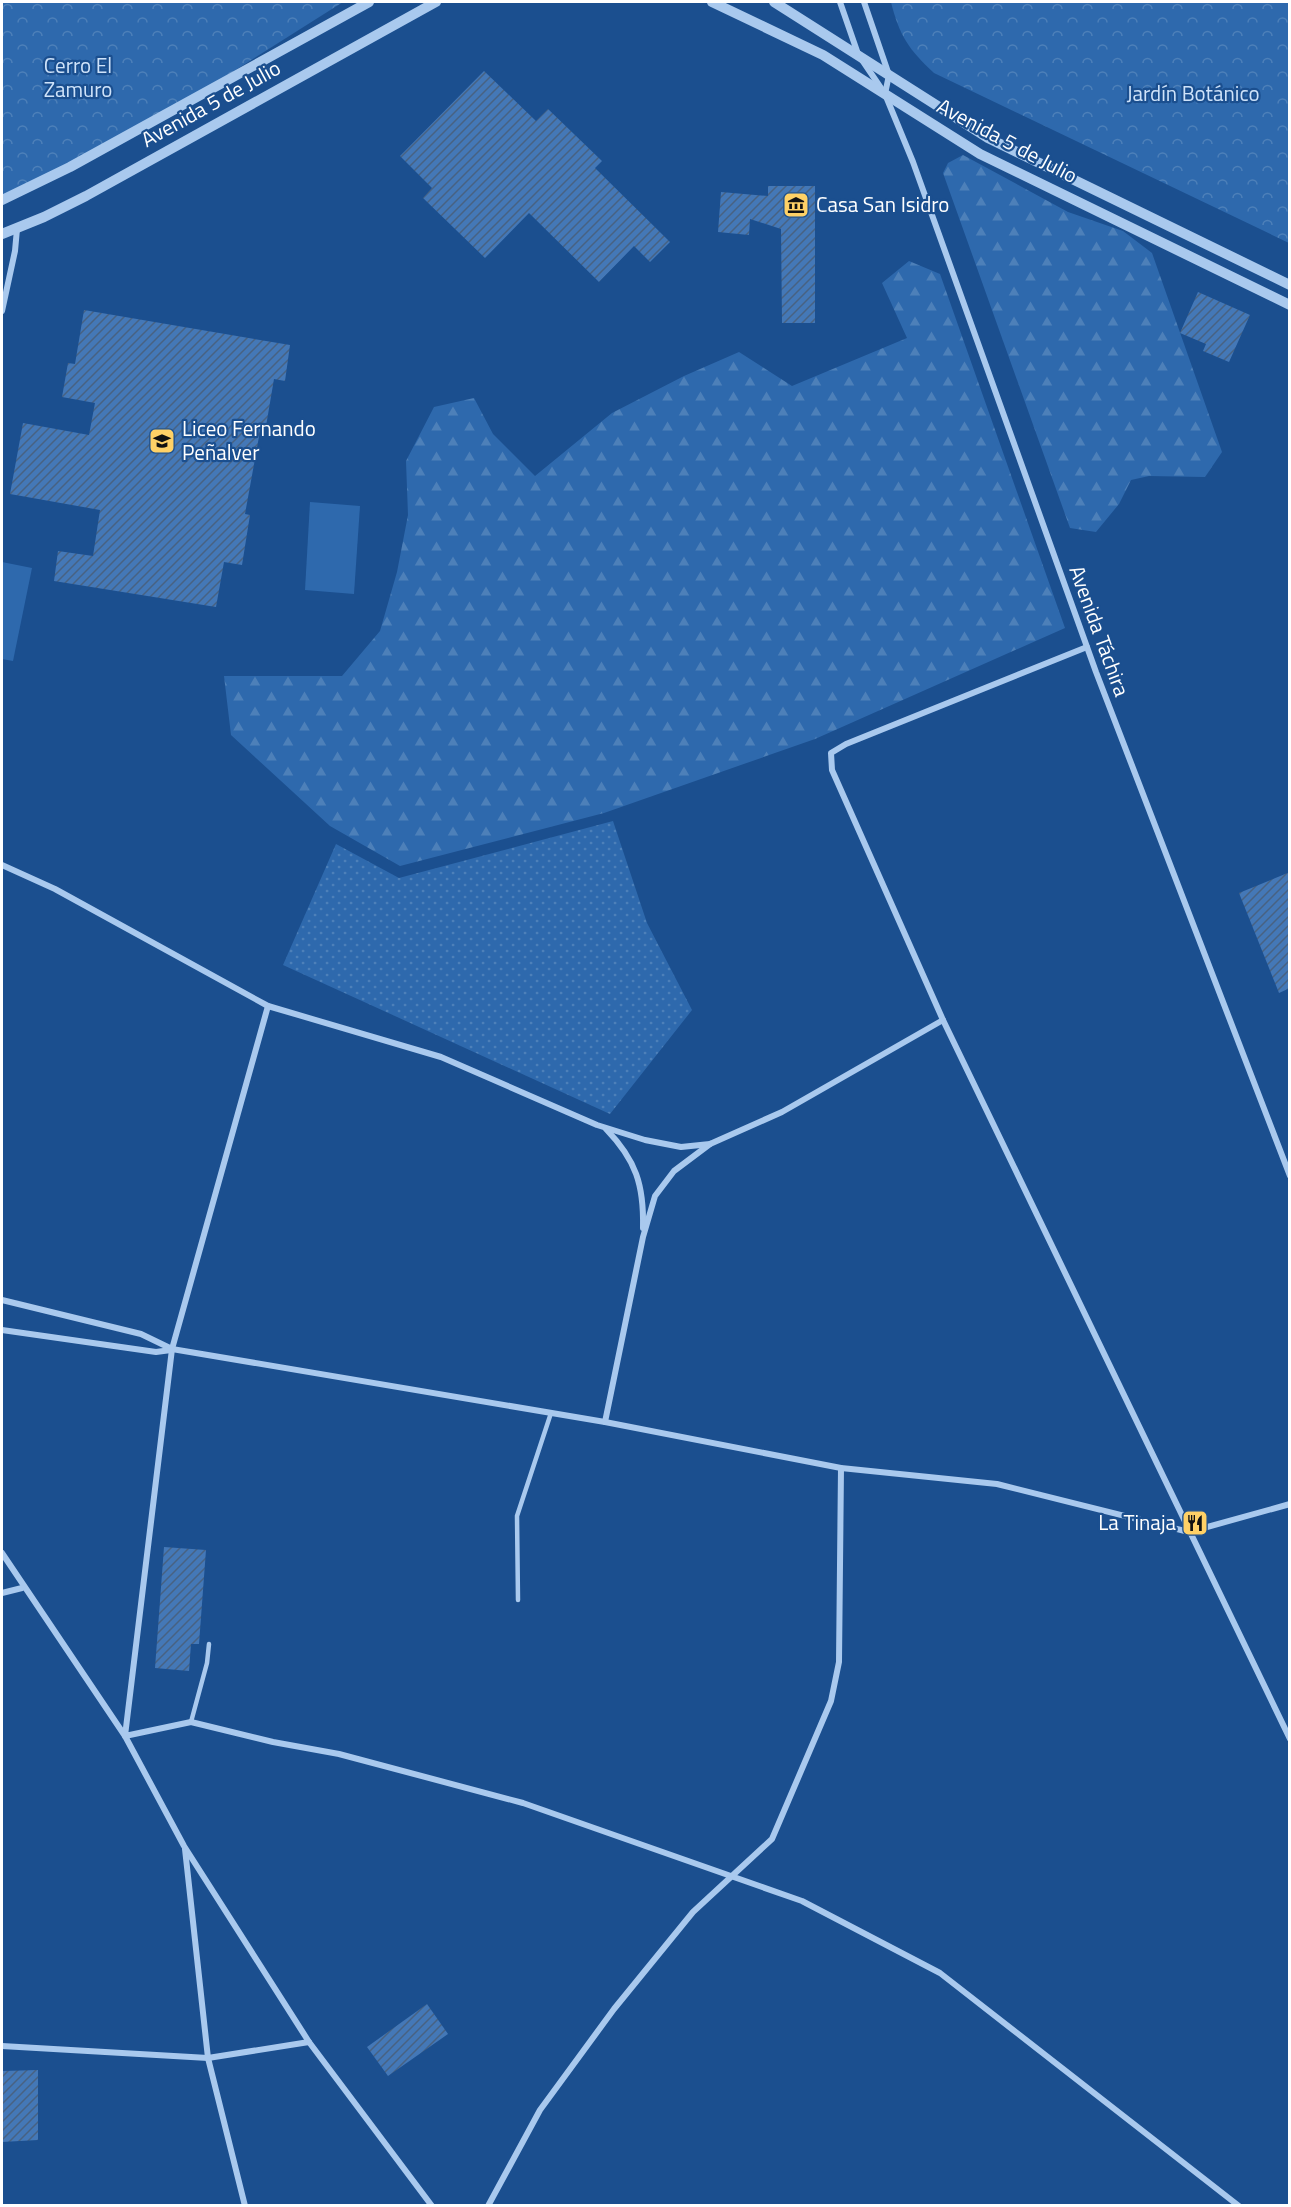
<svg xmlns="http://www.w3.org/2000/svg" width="1291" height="2207" font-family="'Titillium Web',sans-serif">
  <defs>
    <pattern id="grass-dots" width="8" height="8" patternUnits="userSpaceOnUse" patternTransform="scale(1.5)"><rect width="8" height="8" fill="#2e69ad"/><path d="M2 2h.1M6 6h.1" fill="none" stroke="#4d80b9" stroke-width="1.8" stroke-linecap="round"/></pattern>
    <pattern id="forest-firs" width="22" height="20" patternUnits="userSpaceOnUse" patternTransform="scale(1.5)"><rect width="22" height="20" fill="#2e69ad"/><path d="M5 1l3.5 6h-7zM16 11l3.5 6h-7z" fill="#4d80b9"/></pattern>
    <pattern id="park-crowns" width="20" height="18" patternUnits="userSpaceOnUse" patternTransform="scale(1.5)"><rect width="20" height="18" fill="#2e69ad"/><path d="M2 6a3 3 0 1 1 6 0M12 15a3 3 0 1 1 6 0" fill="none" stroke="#4d80b9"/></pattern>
    <pattern id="building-hatch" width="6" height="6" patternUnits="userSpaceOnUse" patternTransform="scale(1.5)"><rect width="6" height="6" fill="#4478b7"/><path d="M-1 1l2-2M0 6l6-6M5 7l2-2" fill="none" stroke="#486282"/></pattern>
  </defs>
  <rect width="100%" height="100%" fill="#1b4f8f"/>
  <path fill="url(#grass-dots)" d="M 613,821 L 647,923 L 692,1010 L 610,1114 L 283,965 L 336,844 L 399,878 Z"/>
  <g fill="url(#forest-firs)">
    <path d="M 963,155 L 1068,212 L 1123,231 L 1152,253 L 1222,452 L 1205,477 L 1149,476 L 1131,480 L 1119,504 L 1096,532 L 1070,528 L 943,173 L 948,163 Z"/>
    <path d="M 909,261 L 940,274 L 1065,628 L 815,739 L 604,813 L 400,866 L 330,826 L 231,735 L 224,676 L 342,676 L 380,631 L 397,572 L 408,515 L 406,461 L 434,407 L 474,398 L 493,434 L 535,476 L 612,413 L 684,376 L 739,352 L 792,386 L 907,338 L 882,283 Z"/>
  </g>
  <g fill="url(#park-crowns)">
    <path d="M 2,2 L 343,2 L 136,133 L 2,196 Z"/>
    <path d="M 891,2 L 1289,2 L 1289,243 L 934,73 C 909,50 899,35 891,2 Z"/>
  </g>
  <g fill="#2e69ad">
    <path d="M 310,502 L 360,506 L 354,594 L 305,590 Z"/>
    <path d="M 2,562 L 32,568 L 13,661 L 2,659 Z"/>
  </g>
  <g fill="url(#building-hatch)">
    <path d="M 484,71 L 536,121 L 548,109 L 602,161 L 595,168 L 670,242 L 650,262 L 634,246 L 599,282 L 529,213 L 485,258 L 423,198 L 432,188 L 400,156 Z"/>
    <path d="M 768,186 L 815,186 L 815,323 L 782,323 L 781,229 L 750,219 L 749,235 L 718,232 L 721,192 L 768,196 Z"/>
    <path d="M 1198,292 L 1250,315 L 1229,362 L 1203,351 L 1206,344 L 1180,333 Z"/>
    <path d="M 84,310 L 290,345 L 285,381 L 274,379 L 265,432 L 260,431 L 245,514 L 250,515 L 242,565 L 224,562 L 216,607 L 54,581 L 58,551 L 93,556 L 100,510 L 10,494 L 23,423 L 89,435 L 95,403 L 62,397 L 68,363 L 75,364 Z"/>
    <path d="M 1290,872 L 1290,988 L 1279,993 L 1239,893 Z"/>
    <path d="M 164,1547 L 206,1550 L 199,1644 L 191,1644 L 189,1671 L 155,1668 Z"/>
    <path d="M 427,2004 L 448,2034 L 388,2076 L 367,2047 Z"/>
    <path d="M 38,2070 L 38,2140 L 2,2142 L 2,2071 Z"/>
  </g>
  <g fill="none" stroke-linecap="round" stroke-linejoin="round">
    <g stroke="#a9c9ee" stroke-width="4.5">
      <path d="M 518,1600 L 517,1516 L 551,1413"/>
      <path d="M 191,1722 L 207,1663 L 209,1644"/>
    </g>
    <g stroke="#a9c9ee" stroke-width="6">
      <path d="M 840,2 L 858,54 L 885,94 L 913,162 L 1096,672 L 1290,1176"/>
      <path d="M 864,2 L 889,75 L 885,94"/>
      <path d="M 2,311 L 15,251 L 17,229"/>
      <path d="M 1087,647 L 846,744 L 831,753 L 832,770 L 943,1020 L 1290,1739"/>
      <path d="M 2,865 L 55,889 L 268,1006 L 441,1057 L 597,1125 L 645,1140 L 681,1147 L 710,1144 L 782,1112 L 943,1020"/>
      <path d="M 268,1006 L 172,1349 L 125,1736 L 191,1722 L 273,1742 L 339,1754 L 523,1803 L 802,1901 L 940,1973 L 1239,2206"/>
      <path d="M 606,1129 C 636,1160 644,1185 643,1228"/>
      <path d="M 2,1300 L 141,1334 L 172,1349 L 605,1422 L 841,1468 L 997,1484 L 1189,1532 L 1290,1504"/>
      <path d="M 2,1330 L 156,1352 L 171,1350"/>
      <path d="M 605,1422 L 643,1237 L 655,1196 L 674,1171 L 710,1144"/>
      <path d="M 2,1553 L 125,1736 L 184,1846 L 309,2042 L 432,2206"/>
      <path d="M 2,1593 L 22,1588"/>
      <path d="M 185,1849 L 208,2058 L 245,2206"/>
      <path d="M 2,2046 L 208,2058 L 309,2042"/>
      <path d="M 488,2206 L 540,2110 L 614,2009 L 693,1912 L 772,1839 L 831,1701 L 839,1662 L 841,1468"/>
    </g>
    <g stroke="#a9c9ee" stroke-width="10">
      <path d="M 712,2 L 823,55 L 980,154 L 1290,305"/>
      <path d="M 774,2 L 988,138 L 1290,285"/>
      <path d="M 2,200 L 70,167 L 369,2"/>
      <path d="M 2,234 L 44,217 L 86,196 L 436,2"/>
    </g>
  </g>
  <defs>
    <g id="museum-square" transform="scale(1.35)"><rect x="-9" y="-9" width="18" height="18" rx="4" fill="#ffd166" stroke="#1b4f8f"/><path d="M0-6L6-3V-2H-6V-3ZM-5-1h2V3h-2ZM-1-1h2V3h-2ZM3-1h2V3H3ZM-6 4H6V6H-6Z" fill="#111"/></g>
    <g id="school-square" transform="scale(1.35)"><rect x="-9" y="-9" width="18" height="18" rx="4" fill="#ffd166" stroke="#1b4f8f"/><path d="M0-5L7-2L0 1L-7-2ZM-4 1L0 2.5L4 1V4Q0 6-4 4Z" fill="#111"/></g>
    <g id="restaurant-square" transform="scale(1.35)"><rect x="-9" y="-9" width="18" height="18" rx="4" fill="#ffd166" stroke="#1b4f8f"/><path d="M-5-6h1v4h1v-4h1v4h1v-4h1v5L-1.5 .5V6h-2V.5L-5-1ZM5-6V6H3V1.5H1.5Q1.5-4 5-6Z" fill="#111"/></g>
  </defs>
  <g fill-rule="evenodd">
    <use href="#museum-square" x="796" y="205"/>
    <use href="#school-square" x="162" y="441"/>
    <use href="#restaurant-square" x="1195" y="1523"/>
  </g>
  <g text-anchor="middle" stroke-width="4.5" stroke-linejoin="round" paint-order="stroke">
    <g font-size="21" fill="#cfe3fa" stroke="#1b4f8f">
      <text x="78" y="73">Cerro El<tspan x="78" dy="24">Zamuro</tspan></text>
      <text x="1193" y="101">Jardín Botánico</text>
    </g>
    <g font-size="21" fill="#fff" stroke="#1b4f8f">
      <text transform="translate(211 104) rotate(-29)" y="7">Avenida 5 de Julio</text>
      <text transform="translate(1007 141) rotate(28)" y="7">Avenida 5 de Julio</text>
      <text transform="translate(1099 631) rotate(70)" y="7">Avenida Táchira</text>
    </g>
    <g font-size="21" fill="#fff" stroke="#1b4f8f" text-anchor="start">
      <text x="816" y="212">Casa San Isidro</text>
      <text x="182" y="436">Liceo Fernando<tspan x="182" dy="24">Peñalver</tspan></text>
      <text x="1176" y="1530" text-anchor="end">La Tinaja</text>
    </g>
  </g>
  <rect width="1291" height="2207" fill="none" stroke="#ffffff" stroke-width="6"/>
</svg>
